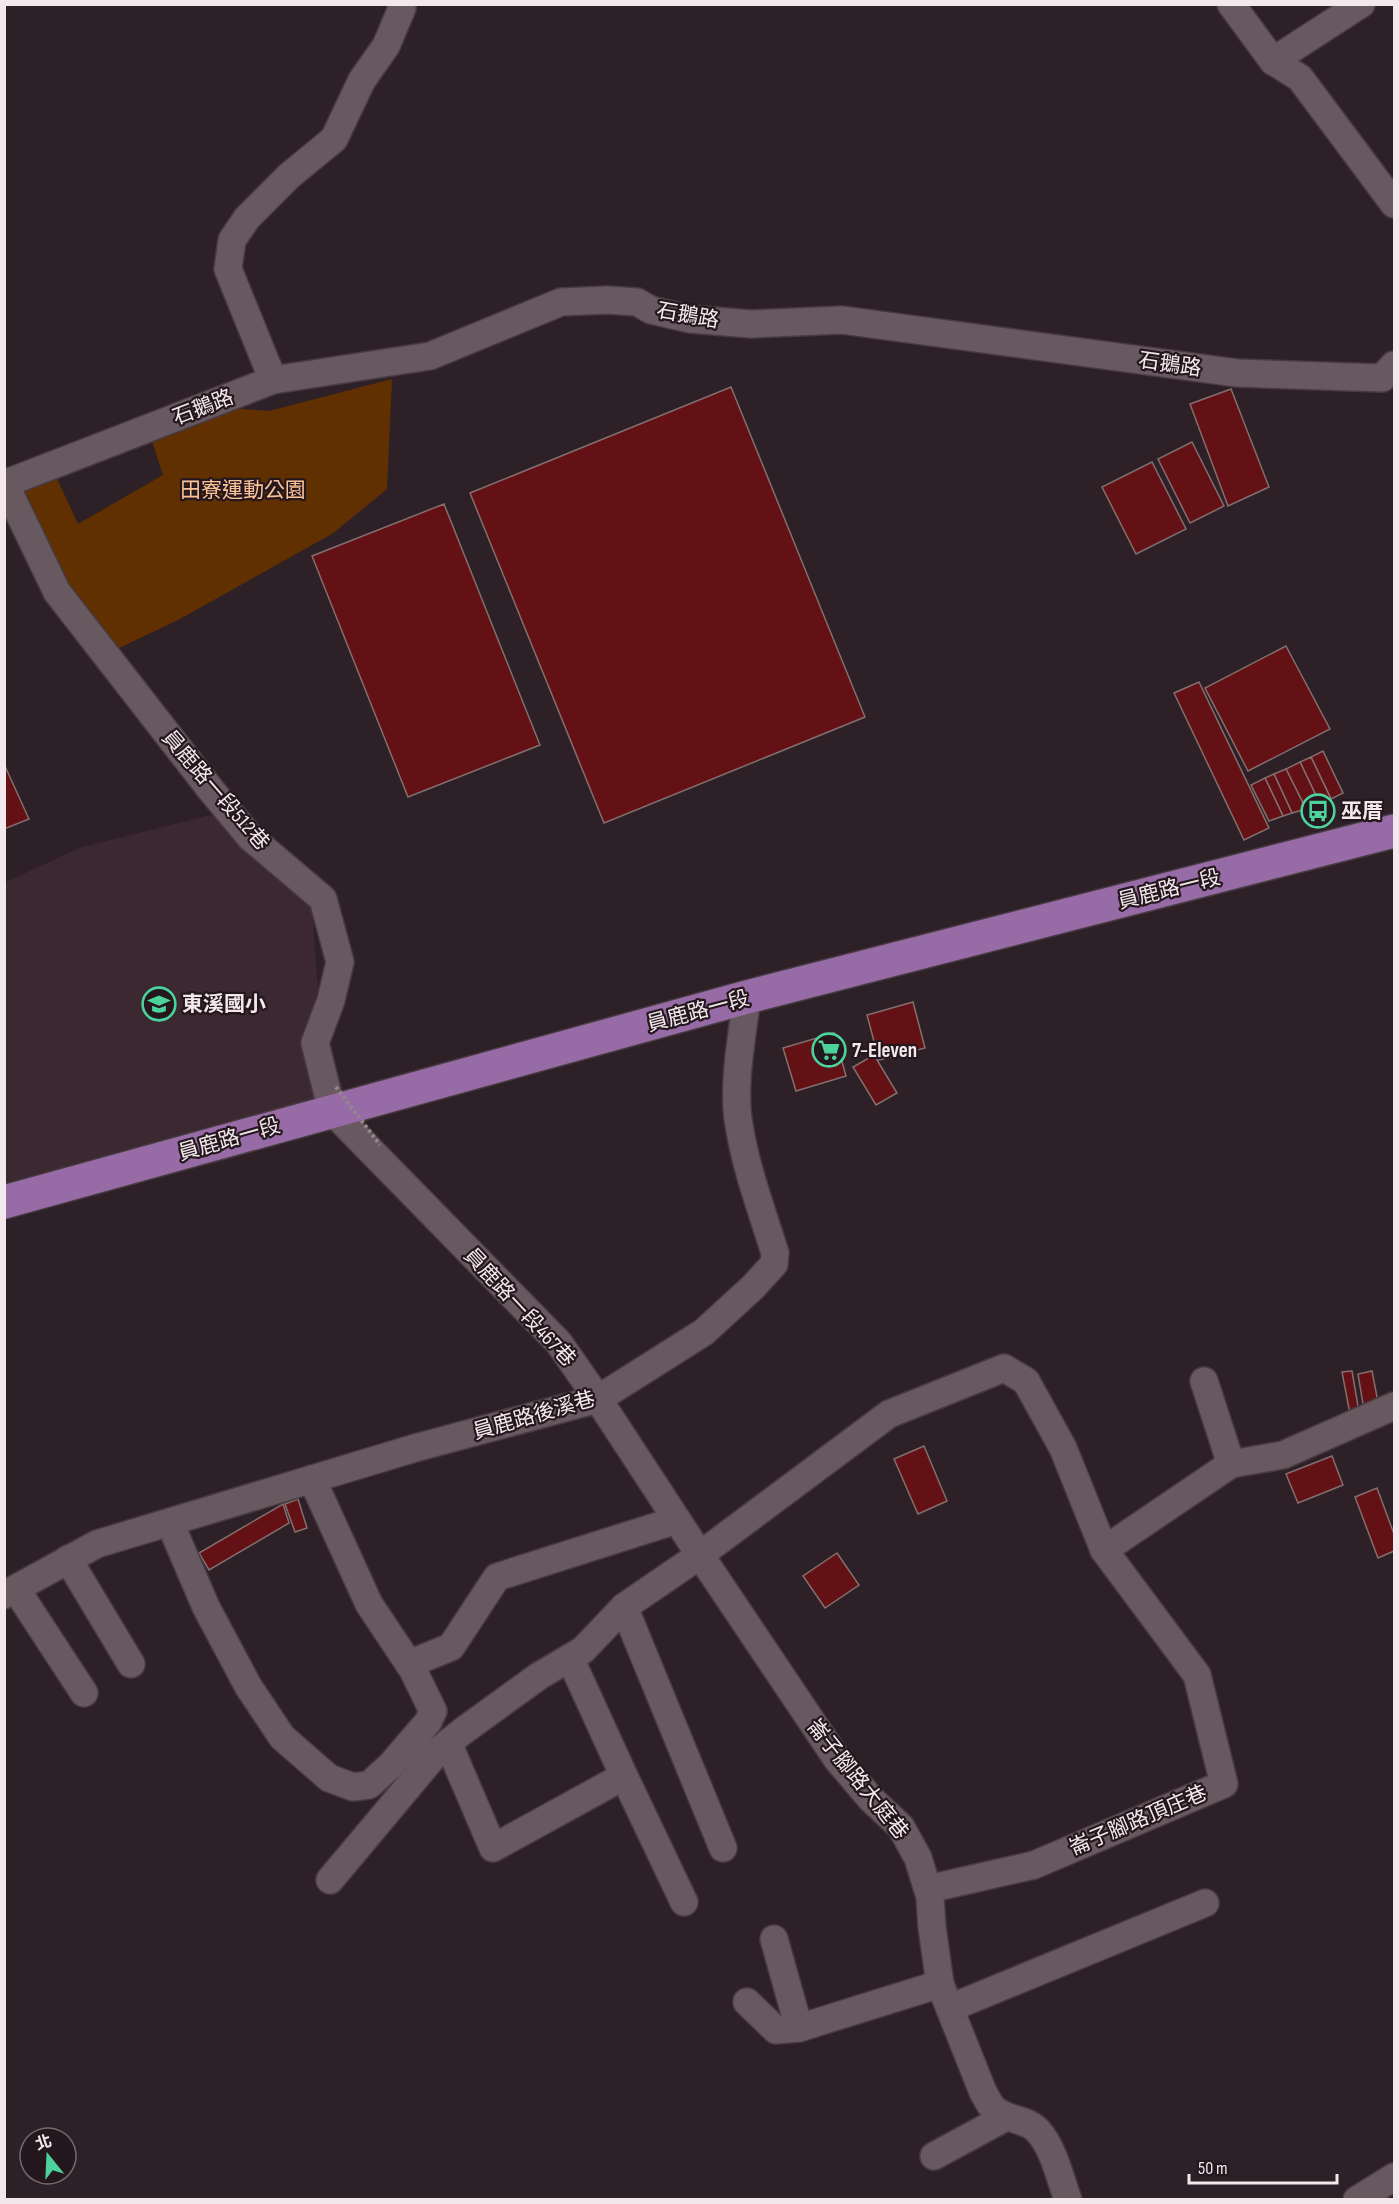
<svg xmlns="http://www.w3.org/2000/svg" width="1399" height="2204" font-family="'Sofia Sans Condensed','Noto Sans TC',sans-serif">
  <rect width="100%" height="100%" fill="#2e2027"/>
  <path fill="#3b2831" d="M 215,814 L 312,907 L 318,989 L 303,1038 L 318,1100 L 5,1192 L 4,883 L 79,848 Z"/>
  <path fill="#603000" d="M 392,379 L 387,489 L 332,534 L 178,620 L 115,650 L 75,603 L 17,493 L 55,474 L 78,524 L 163,475 L 151,438 L 230,408 L 269,411 Z"/>
  <g fill="#641116" stroke="#826f6e" stroke-width="1.5">
    <path d="M 731,387 L 865,717 L 604,823 L 470,493 Z"/>
    <path d="M 1231,389 L 1269,487 L 1228,506 L 1190,404 Z"/>
    <path d="M 1192,442 L 1224,506 L 1190,523 L 1158,459 Z"/>
    <path d="M 1152,462 L 1186,529 L 1136,554 L 1102,487 Z"/>
    <path d="M 444,504 L 540,745 L 408,797 L 312,556 Z"/>
    <path d="M 1286,646 L 1330,729 L 1248,771 L 1205,688 Z"/>
    <path d="M 1199,682 L 1269,828 L 1244,840 L 1174,693 Z"/>
    <path d="M 1323,751 L 1343,793 L 1331,799 L 1311,757 Z"/>
    <path d="M 1311,757 L 1331,799 L 1320,804 L 1300,762 Z"/>
    <path d="M 1300,762 L 1320,804 L 1306,809 L 1286,769 Z"/>
    <path d="M 4,764 L 29,819 L 4,829 Z"/>
    <path d="M 1286,769 L 1306,809 L 1292,813 L 1274,774 Z"/>
    <path d="M 1274,774 L 1292,813 L 1283,816 L 1265,778 Z"/>
    <path d="M 1265,778 L 1283,816 L 1269,821 L 1251,785 Z"/>
    <path d="M 913,1002 L 925,1048 L 879,1060 L 867,1015 Z"/>
    <path d="M 834,1033 L 846,1076 L 796,1091 L 783,1048 Z"/>
    <path d="M 874,1055 L 897,1093 L 876,1105 L 853,1067 Z"/>
    <path d="M 1352,1371 L 1359,1412 L 1350,1414 L 1342,1372 Z"/>
    <path d="M 1372,1371 L 1378,1402 L 1363,1404 L 1358,1374 Z"/>
    <path d="M 924,1446 L 947,1501 L 918,1514 L 894,1459 Z"/>
    <path d="M 1332,1456 L 1343,1485 L 1298,1503 L 1286,1474 Z"/>
    <path d="M 1377,1488 L 1394,1534 L 1394,1551 L 1378,1558 L 1355,1497 Z"/>
    <path d="M 298,1499 L 307,1528 L 295,1532 L 285,1504 Z"/>
    <path d="M 283,1504 L 289,1523 L 209,1570 L 199,1553 Z"/>
    <path d="M 837,1553 L 859,1585 L 825,1608 L 803,1576 Z"/>
  </g>
  <g fill="none" stroke-linecap="round" stroke-linejoin="round">
    <g stroke="#473b41" stroke-width="30">
      <g id="minor">
        <path d="M 1231,4 L 1273,61"/>
        <path d="M 1361,4 L 1273,61 L 1300,78 L 1394,204"/>
        <path d="M 273,380 L 228,269 L 232,240 L 247,218 L 289,176 L 334,139 L 362,80 L 386,46 L 402,8 L 401,4"/>
        <path d="M 4,484 L 273,380 L 430,356 L 561,302 L 607,300 L 637,302 L 651,310 L 690,319 L 751,324 L 842,320 L 1237,373 L 1382,378 L 1394,365"/>
        <path d="M 5,484 L 57,592 L 211,790 L 250,837 L 323,899 L 340,962 L 331,1000 L 315,1043 L 332,1111 L 559,1343 L 598,1399 L 700,1555 L 837,1759 L 871,1799 L 901,1827 L 918,1858 L 930,1897 L 932,1927 L 940,1984 L 983,2092 C 986,2097 989,2104 993,2108 C 1005,2121 1027,2118 1038,2131 C 1054,2149 1060,2178 1068,2200"/>
        <path d="M 1204,1381 L 1231,1464"/>
        <path d="M 170,1523 L 206,1607 L 248,1686 L 282,1737 L 329,1778 L 353,1787 L 369,1785 L 391,1765 L 428,1722 L 433,1711 L 413,1670 L 369,1604 L 312,1479"/>
        <path d="M 68,1559 L 131,1664"/>
        <path d="M 16,1589 L 84,1693"/>
        <path d="M 4,1595 L 97,1544 L 415,1448 L 598,1399 L 704,1332 L 753,1287 L 774,1264 L 775,1253 C 762,1211 746,1169 739,1125 C 732,1087 742,1037 747,997"/>
        <path d="M 624,1607 L 723,1848"/>
        <path d="M 570,1658 L 624,1776 L 684,1902"/>
        <path d="M 409,1664 L 451,1647 L 497,1577 L 677,1520"/>
        <path d="M 448,1743 L 493,1848 L 624,1776"/>
        <path d="M 330,1880 L 438,1751 L 463,1731 L 539,1676 L 583,1650 L 624,1607 L 700,1555 L 889,1414 L 1004,1368 L 1026,1381 L 1063,1448 L 1104,1550"/>
        <path d="M 928,1889 L 1034,1865 L 1224,1784 L 1197,1675 L 1104,1550 L 1231,1464 L 1283,1455 L 1394,1406"/>
        <path d="M 774,1939 L 799,2028"/>
        <path d="M 747,2002 L 776,2030 L 799,2028 L 940,1984"/>
        <path d="M 950,2008 L 1205,1903"/>
        <path d="M 934,2156 L 1006,2117"/>
        <path d="M 1357,2200 L 1394,2177"/>
      </g>
    </g>
    <g stroke="#473b41" stroke-width="36">
      <path id="major" d="M 4,1202 L 747,997 L 1394,831"/>
    </g>
    <use href="#minor" stroke="#68585f" stroke-width="27"/>
    <use href="#major" stroke="#976ba6" stroke-width="33"/>
    <path stroke="#94888d" stroke-width="4" stroke-dasharray="3 3" stroke-linecap="butt" d="M 336,1087 L 380,1145"/>
  </g>
  <defs>
    <g id="bus-ring" transform="scale(1.725)"><circle r="9.5" fill="#24171d" stroke="#4cd39b" stroke-width="1.5"/><path d="M-5-6H5V4H4V6H2V4H-2V6H-4V4H-5ZM-3.5-4V0h7V-4ZM-3.5 1.2v1.5H-2V1.2ZM2 1.2v1.5H3.5V1.2Z" fill="#4cd39b"/></g>
    <g id="school-ring" transform="scale(1.725)"><circle r="9.5" fill="#24171d" stroke="#4cd39b" stroke-width="1.5"/><path d="M0-5L7-2L0 1L-7-2ZM-4 1L0 2.5L4 1V4Q0 6-4 4Z" fill="#4cd39b"/></g>
    <g id="supermarket-ring" transform="scale(1.725)"><circle r="9.5" fill="#24171d" stroke="#4cd39b" stroke-width="1.5"/><path d="M-6-5.5h2.5l.6 2H6L4.5 2H-2.5L-4.4-4H-6ZM-1.5 3.2a1.3 1.3 0 1 0 .1 0ZM3 3.2a1.3 1.3 0 1 0 .1 0Z" fill="#4cd39b"/></g>
  </defs>
  <g fill-rule="evenodd">
    <use href="#bus-ring" x="1318" y="811"/>
    <use href="#school-ring" x="159" y="1004"/>
    <use href="#supermarket-ring" x="829" y="1050"/>
  </g>
  <g text-anchor="middle" stroke-width="4.5" stroke-linejoin="round" paint-order="stroke">
    <g font-size="21" fill="#f3e9ed" stroke="#24171d">
      <text transform="translate(688 315) rotate(10)" y="7">石鵝路</text>
      <text transform="translate(1170 364) rotate(8)" y="7">石鵝路</text>
      <text transform="translate(203 407) rotate(-21)" y="7">石鵝路</text>
      <text transform="translate(216 790) rotate(49)" y="7">員鹿路一段512巷</text>
      <text transform="translate(1169 889) rotate(-14)" y="7">員鹿路一段</text>
      <text transform="translate(698 1011) rotate(-15)" y="7">員鹿路一段</text>
      <text transform="translate(229 1139) rotate(-16)" y="7">員鹿路一段</text>
      <text transform="translate(520 1307) rotate(47)" y="7">員鹿路一段467巷</text>
      <text transform="translate(534 1415) rotate(-16)" y="7">員鹿路後溪巷</text>
      <text transform="translate(858 1779) rotate(51)" y="7">崙子腳路大庭巷</text>
      <text transform="translate(1138 1820) rotate(-23)" y="7">崙子腳路頂庄巷</text>
    </g>
    <g font-size="21" fill="#fcc297" stroke="#24171d">
      <text x="243" y="497">田寮運動公園</text>
    </g>
    <g font-size="21" font-weight="bold" fill="#f3e9ed" stroke="#24171d" text-anchor="start">
      <text x="1341" y="818">巫厝</text>
      <text x="182" y="1011">東溪國小</text>
      <text x="852" y="1057">7-Eleven</text>
    </g>
  </g>
  <rect width="1399" height="2204" fill="none" stroke="#f3e9ed" stroke-width="12"/>
  <g transform="translate(48 2156) rotate(342)"><circle r="28" fill="#24171d" stroke="#776b70" stroke-width="1.5"/>
  <path d="M0-4.5L10 22L0 15L-10 22Z" fill="#4cd39b"/>
  <text y="-9" font-size="16" font-weight="bold" text-anchor="middle" fill="#f3e9ed">北</text>
  </g>
  <path d="M1189 2174v9h148v-9" fill="none" stroke="#f3e9ed" stroke-width="3"/>
  <text x="1198" y="2174" font-size="18" fill="#f3e9ed" stroke="#24171d" stroke-width="4.5" paint-order="stroke">50 m</text>
</svg>
